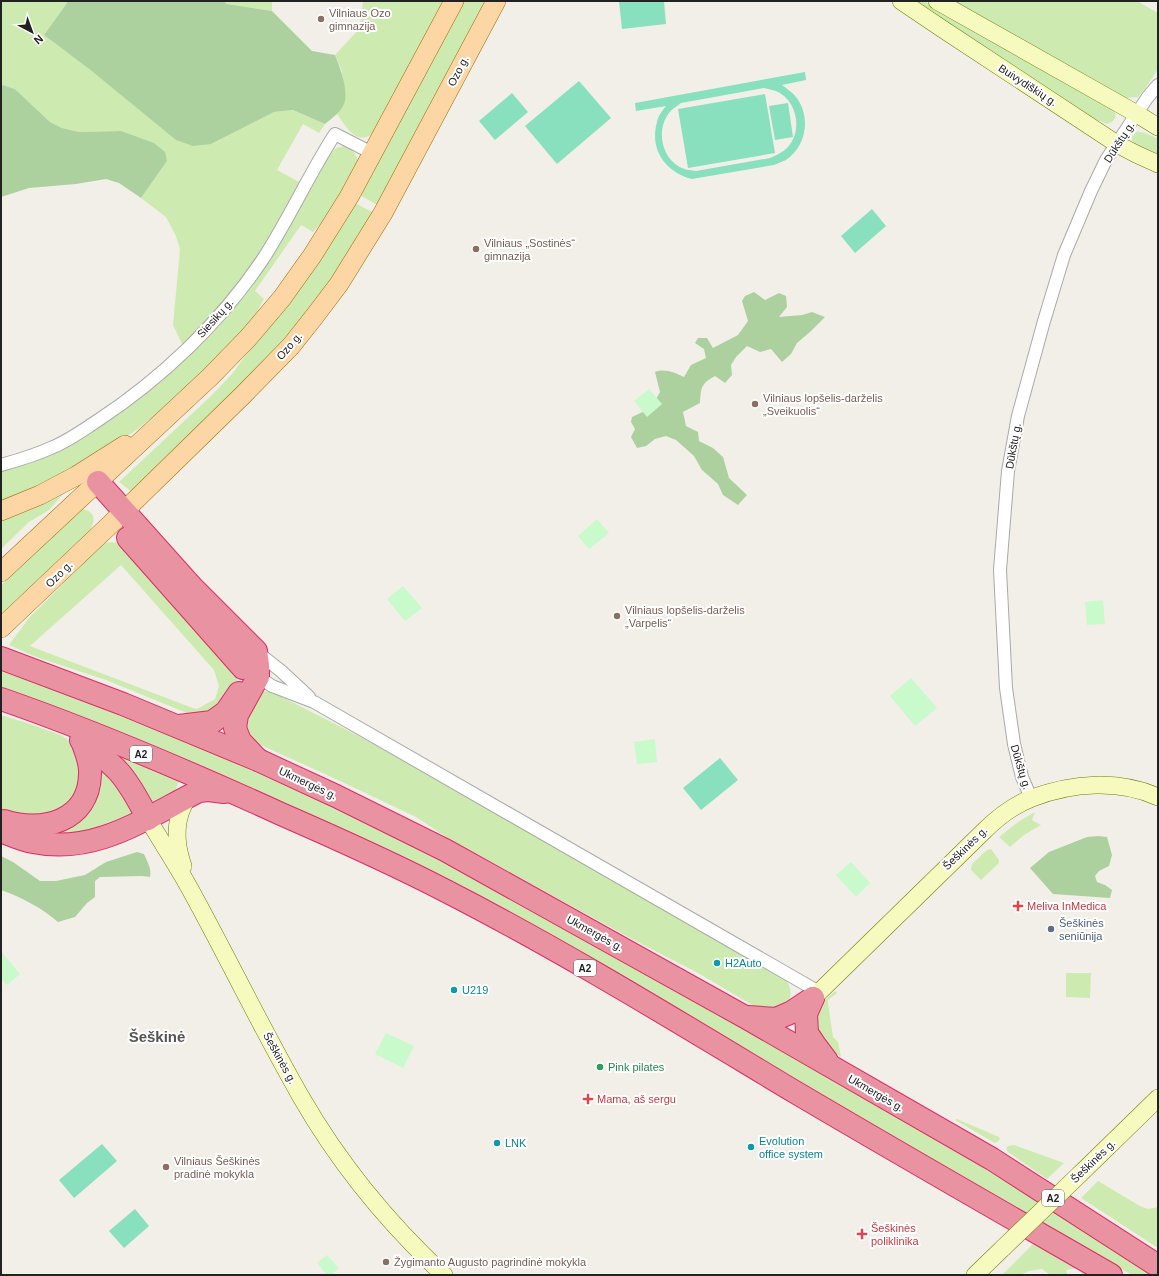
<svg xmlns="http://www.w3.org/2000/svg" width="1159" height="1276" font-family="Arial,sans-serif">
  <rect width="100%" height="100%" fill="#f2efe9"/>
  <g fill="#cdebb0" fill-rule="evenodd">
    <path d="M 1,1 L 66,1 L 67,3 L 44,35 L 93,72 L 211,144 L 274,112 L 293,110 L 325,124 L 319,133 L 303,124 L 277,170 L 301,183 L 261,252 L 239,284 L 183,346 L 173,325 L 180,249 L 176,236 L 166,217 L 141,198 L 167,161 L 121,131 L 79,132 L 62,128 L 50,122 L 15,89 L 1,85 Z"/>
    <path d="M 223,1 L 272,1 L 272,11 L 227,4 Z"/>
    <path d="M 363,1 L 445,1 L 374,133 C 356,147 346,126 337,114 L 344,104 L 342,71 L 335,55 L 360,28 Z"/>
    <path d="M 462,1 L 488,1 L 379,206 L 358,194 Z"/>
    <path d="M 911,1 L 924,1 L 1113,109 C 1118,116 1115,122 1107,124 L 1095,119 L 1018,71 Z"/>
    <path d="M 949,1 L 1137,1 L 1158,13 L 1158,69 L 1145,89 L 1138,97 L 1124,98 Z"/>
    <path d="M 1136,132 C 1143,131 1151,136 1158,139 L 1158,155 L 1135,145 L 1132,140 L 1132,137 Z"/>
    <path d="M 344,146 C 352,149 356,153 358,161 L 330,213 L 313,232 L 301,225 L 255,291 L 264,299 L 250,324 L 231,346 L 167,406 L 136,430 L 107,451 L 1,504 L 1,471 L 18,467 L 44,458 L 67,446 L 119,412 L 270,257 L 291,224 L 330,154 L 336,148 Z"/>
    <path d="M 353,202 L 374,213 L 334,278 L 271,357 L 132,492 L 119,482 L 212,395 L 232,374 L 243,359 L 269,328 Z"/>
    <path d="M 63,494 L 49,510 L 29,522 L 1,549 L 1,519 Z"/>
    <path d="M 78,509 C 93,508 98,519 89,531 L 1,615 L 1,586 L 19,564 Z"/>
    <path d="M 112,542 L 123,544 L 237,674 L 238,680 L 233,695 L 199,718 L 106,680 L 36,657 L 9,645 L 29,618 L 100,547 L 106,543 ZM 121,565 L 214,670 L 219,686 L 215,699 L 197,709 L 190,707 L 30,646 Z"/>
    <path d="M 1,668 L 84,699 L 286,783 L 416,845 L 547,915 L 1127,1251 L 1158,1275 L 1132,1275 L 715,1033 L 364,840 L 276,799 L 124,734 L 1,687 Z"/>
    <path d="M 266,691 L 274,693 L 347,730 L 404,760 L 785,978 C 791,987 792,992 789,1002 L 764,1012 L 698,973 L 630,938 L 452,841 L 416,817 L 325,774 L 245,738 L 240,716 L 259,692 Z"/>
    <path d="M 1,715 L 27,723 L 61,735 L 74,744 L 81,758 L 78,798 L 48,818 L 1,813 Z"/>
    <path d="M 107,750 L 181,777 L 168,806 L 151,814 Z"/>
    <path d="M 91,752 L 140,814 L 74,838 L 7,827 L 62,825 Z"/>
    <path d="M 1035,812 L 1032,820 L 1041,825 L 1024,835 L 1010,847 L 999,837 L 1018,822 Z"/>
    <path d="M 991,849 L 999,860 L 999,863 L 981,880 L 971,870 L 972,864 L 987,850 Z"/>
    <path d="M 1066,973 L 1091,973 L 1090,998 L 1066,997 Z"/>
    <path d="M 835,991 L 837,993 L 828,1000 L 828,1003 L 833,1037 L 838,1042 L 841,1057 L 825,1047 L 810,1022 L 821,1004 Z"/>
    <path d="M 957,1119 L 999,1137 L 1000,1139 L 997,1142 L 995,1143 L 955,1120 Z"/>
    <path d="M 1014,1145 L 1064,1163 L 1047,1179 L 1008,1152 L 1006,1149 L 1008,1146 Z"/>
    <path d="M 1098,1181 L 1140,1206 L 1148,1209 L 1158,1207 L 1158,1248 L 1081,1198 Z"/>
    <path d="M 1034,1243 L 1039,1246 L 1089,1275 L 1083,1275 L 1077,1268 L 1066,1270 L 1068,1275 L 1050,1275 L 1042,1269 L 1029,1271 L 1020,1275 L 1002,1275 Z"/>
  </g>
  <g fill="#add19e">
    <path d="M 66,1 L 223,1 L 227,4 L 272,11 L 312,51 L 335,55 C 340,67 349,91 344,104 C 341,112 331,119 325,124 L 293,110 L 274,112 L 211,144 L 193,146 L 176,140 L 93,72 L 44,35 L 67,3 Z"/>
    <path d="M 1,85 L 2,85 L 15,89 L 50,122 L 62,128 L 79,132 L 121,131 L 154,143 L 165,152 L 167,161 L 141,198 L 119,183 L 106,179 L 76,184 L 29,188 L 1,197 Z"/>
    <path d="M 754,292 L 765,300 L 779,293 L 786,296 L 787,307 L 779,317 L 802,315 L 812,312 L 825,317 L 810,332 L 797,343 L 791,354 L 782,362 L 771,349 L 760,352 L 747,346 L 736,357 L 731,365 L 732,375 L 725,383 L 715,376 C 701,384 701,387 700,403 L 683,412 L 686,426 L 698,432 L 699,441 L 713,448 L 723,457 L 729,478 L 747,495 L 738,505 L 723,495 L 718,484 L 702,470 L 694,456 L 676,440 L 666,436 L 655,439 L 646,446 L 637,448 L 631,437 L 635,429 L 631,422 L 632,417 L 651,408 L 660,392 L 655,372 C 665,368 675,373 684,377 L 691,365 L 706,358 L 704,349 L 695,343 L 698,338 L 707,338 L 713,348 L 738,335 L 748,321 L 742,301 L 745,296 Z"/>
    <path d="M 1098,836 L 1107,837 L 1112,855 L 1109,866 L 1099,871 L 1095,876 L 1097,882 L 1105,885 L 1112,890 L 1110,898 L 1053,894 L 1030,868 L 1049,852 L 1087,837 Z"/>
    <path d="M 137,852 L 144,854 C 147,861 152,869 150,877 L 142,876 L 100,877 L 95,881 L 95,897 L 87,903 L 75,917 L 58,922 C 42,908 21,897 1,890 L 1,856 L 13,862 L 40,881 L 56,881 L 85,875 L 106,862 Z"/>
  </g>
  <g fill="#c8facc">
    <path d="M 649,389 L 662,404 L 647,417 L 634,401 Z"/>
    <path d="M 597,519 L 609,533 L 589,549 L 578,536 Z"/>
    <path d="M 403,586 L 422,608 L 405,621 L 387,599 Z"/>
    <path d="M 1103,600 L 1105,624 L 1087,625 L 1085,602 Z"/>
    <path d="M 911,678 L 937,708 L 915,726 L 890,696 Z"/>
    <path d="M 655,739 L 657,762 L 637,764 L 634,742 Z"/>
    <path d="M 851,862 L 870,883 L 856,897 L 836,875 Z"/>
    <path d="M 1,951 L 20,974 L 7,985 L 1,978 Z"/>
    <path d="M 386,1033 L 414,1046 L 403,1068 L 375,1054 Z"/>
    <path d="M 327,1255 L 339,1268 L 331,1275 L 327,1275 L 317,1263 Z"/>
  </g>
  <g fill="#88e0be" fill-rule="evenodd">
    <path d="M 619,1 L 664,1 L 666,24 L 622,29 Z"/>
    <path d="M 805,72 L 806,80 L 782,85 C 787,89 792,92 796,97 C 811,116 807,146 786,160 C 782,162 778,163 774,165 L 692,179 C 666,172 649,150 657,122 C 658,116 662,111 666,106 L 636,111 L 635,103 ZM 764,88 C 768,89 772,90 776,91 C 797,100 803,130 788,147 C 783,152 777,155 770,158 L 696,171 C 690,170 684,170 678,166 C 662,156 657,132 667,116 C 670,110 676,107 681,103 Z"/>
    <path d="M 579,81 L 611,118 L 557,164 L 525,126 Z"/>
    <path d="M 512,93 L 528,112 L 495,140 L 479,121 Z"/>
    <path d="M 765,94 L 775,153 L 688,168 L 678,109 Z"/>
    <path d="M 788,103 L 793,137 L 775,140 L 769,106 Z"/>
    <path d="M 872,209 L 886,226 L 855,253 L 841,236 Z"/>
    <path d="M 720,758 L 738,780 L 701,810 L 683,788 Z"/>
    <path d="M 102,1144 L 117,1161 L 74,1198 L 59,1180 Z"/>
    <path d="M 135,1209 L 149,1226 L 124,1248 L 109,1231 Z"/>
  </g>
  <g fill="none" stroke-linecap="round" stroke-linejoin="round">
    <g stroke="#a9a9a9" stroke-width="14">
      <g id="street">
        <path d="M 1,465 C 19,460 36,455 53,447 C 68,441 83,430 97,421 C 161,379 220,323 263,259 C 289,219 309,174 335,134 L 372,153"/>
        <path d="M 257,652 L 281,671 L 309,697"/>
        <path d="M 254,674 L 272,686 L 314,702 L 819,992"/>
        <path d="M 1031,798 L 1022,777 L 1014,744 L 1006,688 L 1000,570 L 1008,471 L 1018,416 L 1044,321 L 1064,255 L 1091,191 L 1106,160 L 1147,98 L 1158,85"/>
      </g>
    </g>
    <g stroke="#707d05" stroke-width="18">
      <g id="secondary">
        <path d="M 901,1 L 944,30 L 1117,144 L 1136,154 L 1158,164"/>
        <path d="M 937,1 L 1137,114 L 1158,127"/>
        <path d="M 148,819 C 162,843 177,865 190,889 C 228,958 262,1029 301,1097 C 339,1163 388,1223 444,1275"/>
        <path d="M 183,866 C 175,843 174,818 188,797"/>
        <path d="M 813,998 L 984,831 C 997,818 1014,805 1032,798 C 1072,783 1118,779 1158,797"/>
        <path d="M 1080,1174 L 1158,1098"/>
        <path d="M 975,1275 L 1003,1248"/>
      </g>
    </g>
    <g stroke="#a06b00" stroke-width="20">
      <g id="primary">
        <path d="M 1,511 L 40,495 L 76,476 L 125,445"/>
        <path d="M 1,572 L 210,377 L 248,338 L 282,298 L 312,256 L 349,197 L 454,1"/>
        <path d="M 1,628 L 114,521 L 243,395 L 291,346 L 314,317 L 339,284 L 383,213 L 496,1"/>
      </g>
    </g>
    <g stroke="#dc2a67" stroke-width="24">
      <g id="highway">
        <path d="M 98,482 L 192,587 L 256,651 L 258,665 L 258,677 L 237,715 L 235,728 L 240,741 L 256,758"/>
        <path d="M 128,538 L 243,668"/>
        <path d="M 1,658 L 123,704 L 258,760 L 336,796 L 445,850 L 745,1017 L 992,1159 L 1158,1266"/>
        <path d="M 1,699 C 96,732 189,772 281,814 C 336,838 392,863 446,891 C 565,952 680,1023 795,1092 C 900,1154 1005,1214 1111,1275"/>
        <path d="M 179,726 L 212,722 L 226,712 L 239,693"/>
        <path d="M 81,740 C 94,750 108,760 119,772 C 131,786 140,803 148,819"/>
        <path d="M 4,821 C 42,833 89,822 90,774 C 91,763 86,752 82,741"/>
        <path d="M 1,831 C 11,835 22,840 33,842 C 96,855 145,818 199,791 L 208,790 L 224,792"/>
        <path d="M 813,998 L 806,1014 L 807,1033 L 815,1045 L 827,1061"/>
        <path d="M 748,1017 L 776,1019 L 792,1012 L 813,998"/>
      </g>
    </g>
    <use href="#street" stroke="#fff" stroke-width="12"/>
    <use href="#secondary" stroke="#f7fabf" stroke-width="17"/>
    <use href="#primary" stroke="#fcd6a4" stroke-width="19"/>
    <use href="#highway" stroke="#e892a2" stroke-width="22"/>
    <g stroke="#707d05" stroke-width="18" stroke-linecap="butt">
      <path id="secondary-bridge" d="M 1003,1248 L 1080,1174"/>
    </g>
    <use href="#secondary-bridge" stroke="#f7fabf" stroke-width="17"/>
  </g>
  <g fill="#8d6e63" stroke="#fff" stroke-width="1.5">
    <circle cx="321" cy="19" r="4"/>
    <circle cx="476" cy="249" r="4"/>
    <circle cx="755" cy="404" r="4"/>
    <circle cx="617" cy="616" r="4"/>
    <circle cx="166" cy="1167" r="4"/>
    <circle cx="386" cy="1262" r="4"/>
  </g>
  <g fill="#e0444e" stroke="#fff" stroke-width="1.5">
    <path d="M1016 900h4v4h4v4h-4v4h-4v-4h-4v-4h4z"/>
    <path d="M586 1093h4v4h4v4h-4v4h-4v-4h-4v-4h4z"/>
    <path d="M860 1228h4v4h4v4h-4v4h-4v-4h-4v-4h4z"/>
  </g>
  <circle fill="#5c6f8a" stroke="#fff" stroke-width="1.5" cx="1051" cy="929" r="4"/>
  <g fill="#0f9aa8" stroke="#fff" stroke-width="1.5">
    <circle cx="717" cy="963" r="4"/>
    <circle cx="454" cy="990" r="4"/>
    <circle cx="497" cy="1143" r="4"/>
    <circle cx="751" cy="1147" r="4"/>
  </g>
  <circle fill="#2e9e5b" stroke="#fff" stroke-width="1.5" cx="600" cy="1067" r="4"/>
  <g text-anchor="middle" stroke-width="4" stroke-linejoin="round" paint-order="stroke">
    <g fill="#fff" stroke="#646464" stroke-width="1">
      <rect x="130" y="746" width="22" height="16" rx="3"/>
      <rect x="574" y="960" width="22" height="16" rx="3"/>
      <rect x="1042" y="1190" width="22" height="16" rx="3"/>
    </g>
    <g font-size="10" font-weight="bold" fill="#222">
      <text x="141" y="758">A2</text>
      <text x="585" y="972">A2</text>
      <text x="1053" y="1202">A2</text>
    </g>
    <g font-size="11" fill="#785e54" stroke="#fff" text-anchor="start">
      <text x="329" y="17">Vilniaus Ozo<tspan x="329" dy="13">gimnazija</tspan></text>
      <text x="484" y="247">Vilniaus „Sostinės“<tspan x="484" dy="13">gimnazija</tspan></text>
      <text x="763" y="402">Vilniaus lopšelis-darželis<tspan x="763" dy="13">„Sveikuolis“</tspan></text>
      <text x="625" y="614">Vilniaus lopšelis-darželis<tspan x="625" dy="13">„Varpelis“</tspan></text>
      <text x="174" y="1165">Vilniaus Šeškinės<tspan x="174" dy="13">pradinė mokykla</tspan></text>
      <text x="394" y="1266">Žygimanto Augusto pagrindinė mokykla</text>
    </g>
    <g font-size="11" fill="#222" stroke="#fff">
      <text transform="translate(458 71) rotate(-62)" y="4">Ozo g.</text>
      <text transform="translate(1028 85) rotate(33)" y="4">Buivydiškių g.</text>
      <text transform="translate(1119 142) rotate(-57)" y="4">Dūkštų g.</text>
      <text transform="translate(215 318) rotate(-48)" y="4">Siesikų g.</text>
      <text transform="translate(289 346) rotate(-49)" y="4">Ozo g.</text>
      <text transform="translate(1013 446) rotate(-80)" y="4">Dūkštų g.</text>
      <text transform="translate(59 574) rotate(-44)" y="4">Ozo g.</text>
      <text transform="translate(1021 767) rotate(73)" y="4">Dūkštų g.</text>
      <text transform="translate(308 783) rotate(25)" y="4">Ukmergės g.</text>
      <text transform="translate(965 848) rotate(-44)" y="4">Šeškinės g.</text>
      <text transform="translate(595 933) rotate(29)" y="4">Ukmergės g.</text>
      <text transform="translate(280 1058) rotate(61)" y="4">Šeškinės g.</text>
      <text transform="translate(876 1093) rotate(30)" y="4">Ukmergės g.</text>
      <text transform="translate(1093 1161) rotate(-44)" y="4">Šeškinės g.</text>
    </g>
    <g font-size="11" fill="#be3a42" stroke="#fff" text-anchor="start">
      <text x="1027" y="910">Meliva InMedica</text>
      <text x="597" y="1103">Mama, aš sergu</text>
      <text x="871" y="1232">Šeškinės<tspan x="871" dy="13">poliklinika</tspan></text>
    </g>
    <g font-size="11" fill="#4e5e75" stroke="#fff" text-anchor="start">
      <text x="1059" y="927">Šeškinės<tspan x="1059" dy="13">seniūnija</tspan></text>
    </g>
    <g font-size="11" fill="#0d838f" stroke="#fff" text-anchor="start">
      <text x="725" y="967">H2Auto</text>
      <text x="462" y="994">U219</text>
      <text x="759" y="1145">Evolution<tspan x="759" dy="13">office system</tspan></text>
      <text x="505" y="1147">LNK</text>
    </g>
    <g font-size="11" fill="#27864d" stroke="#fff" text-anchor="start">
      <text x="608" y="1071">Pink pilates</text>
    </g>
    <g font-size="15" font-weight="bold" fill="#555" stroke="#fff">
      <text x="157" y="1042">Šeškinė</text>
    </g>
  </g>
  <rect width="1159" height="1276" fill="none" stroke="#222222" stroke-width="4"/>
  <g transform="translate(32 32) rotate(139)" stroke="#ffffff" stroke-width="3" paint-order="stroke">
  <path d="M0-3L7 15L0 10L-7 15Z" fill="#222222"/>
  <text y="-6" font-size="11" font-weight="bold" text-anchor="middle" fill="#222222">N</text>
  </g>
</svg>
